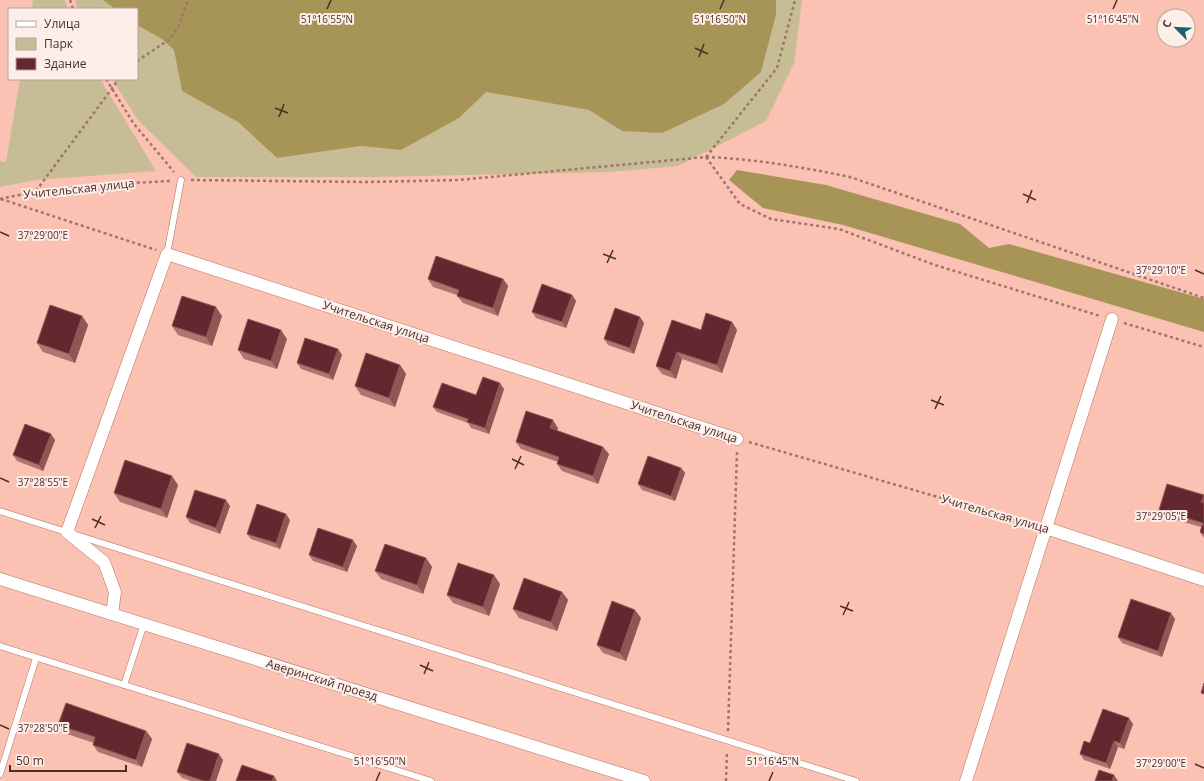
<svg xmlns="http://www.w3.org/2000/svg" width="1204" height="781" font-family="'Open Sans',sans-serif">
  <rect width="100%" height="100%" fill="#fbc1b2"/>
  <g fill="#c6bc95">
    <path d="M 33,0 L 65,0 L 68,9 L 32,9 Z"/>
    <path d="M 75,0 L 103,0 L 115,9 L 78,9 Z"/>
    <path d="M 776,0 L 802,0 L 794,63 L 766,121 L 678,166 L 609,172 L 375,177 L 196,177 L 138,120 L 112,79 L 137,79 L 137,25 L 162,39 L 174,50 L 182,91 L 238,122 L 277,158 L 361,146 L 401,150 L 459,118 L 485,92 L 589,110 L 622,131 L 761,72 L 776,15 Z"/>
    <path d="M 20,79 L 100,79 L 156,171 L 35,180 L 0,187 L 0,161 L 6,162 Z"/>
  </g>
  <g fill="#a69556">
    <path d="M 103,0 L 776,0 L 776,15 L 761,72 L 724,104 L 662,133 L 622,131 L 589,110 L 486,92 L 459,118 L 401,150 L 361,146 L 277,158 L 238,122 L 182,91 L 174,50 L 162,39 L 137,25 L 137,9 L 115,9 Z"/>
    <path d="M 737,170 L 826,185 L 960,224 L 989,248 L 1009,244 L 1204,299 L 1204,332 L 843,225 L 763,208 L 729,180 Z"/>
  </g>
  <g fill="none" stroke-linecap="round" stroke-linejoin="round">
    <g stroke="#b77463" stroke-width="7">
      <g id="service">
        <path d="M 167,254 L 181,180"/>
        <path d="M 0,511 L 856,781"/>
        <path d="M 0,646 L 431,781"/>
        <path d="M 124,685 L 144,624"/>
        <path d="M 0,774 L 36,658"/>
      </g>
    </g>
    <g stroke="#b77463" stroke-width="13">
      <g id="minor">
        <path d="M 1046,528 L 1204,580"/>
        <path d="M 0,579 L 644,781"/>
        <path d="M 112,614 L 115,592 L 104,562 L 67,532 L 167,254 L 737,439"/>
        <path d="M 966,781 L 1112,319"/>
      </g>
    </g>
    <g stroke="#a0756a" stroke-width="2.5" stroke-dasharray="3 3" stroke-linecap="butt">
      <path d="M 70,0 L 73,9"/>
      <path d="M 137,61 L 170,39 L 179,25 L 188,0"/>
      <path d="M 106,79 L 134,124 L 174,172"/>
      <path d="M 706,157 L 740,204 L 771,219 L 839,229 L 935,265 L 1100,316"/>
      <path d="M 706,157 C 755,159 802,167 850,177 L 1204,298"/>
      <path d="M 191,180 L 368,182 L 458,180 L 706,157 L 777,68 L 795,0"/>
      <path d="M 36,191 L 119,79"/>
      <path d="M 0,199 C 56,186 113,184 171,181"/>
      <path d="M 1,199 L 156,250"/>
      <path d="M 1124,323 L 1204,347"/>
      <path d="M 749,442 L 1034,525"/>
      <path d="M 728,731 L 737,452"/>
      <path d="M 726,781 L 727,752"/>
    </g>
    <use href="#service" stroke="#fff" stroke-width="6"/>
    <use href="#minor" stroke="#fff" stroke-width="12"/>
  </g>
  <g fill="#b07470">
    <path d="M 428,279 L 503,279 L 508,286 L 498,316 L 463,303 L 457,296 L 457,295 L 433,287 Z"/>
    <path d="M 572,295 L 576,301 L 566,328 L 536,318 L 532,312 Z"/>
    <path d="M 82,316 L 88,325 L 75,363 L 43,352 L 37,343 Z"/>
    <path d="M 222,316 L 212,346 L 178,335 L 172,326 Z"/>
    <path d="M 732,322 L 737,330 L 722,373 L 682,359 L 676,379 L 662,374 L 656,366 L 701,330 Z"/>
    <path d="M 644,323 L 634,354 L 608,345 L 604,339 Z"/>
    <path d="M 287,339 L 277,369 L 244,359 L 238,350 Z"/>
    <path d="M 338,349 L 342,355 L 333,380 L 301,369 L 297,363 Z"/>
    <path d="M 400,365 L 406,374 L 395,407 L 361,395 L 355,386 Z"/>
    <path d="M 504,389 L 489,434 L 471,428 L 468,423 L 437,412 L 433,407 L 476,395 Z"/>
    <path d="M 558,428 L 557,431 L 609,454 L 598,484 L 562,471 L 557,464 L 558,462 L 521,449 L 516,442 Z"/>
    <path d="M 55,440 L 43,471 L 17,461 L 13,455 Z"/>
    <path d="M 681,468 L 685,473 L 675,501 L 642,490 L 638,484 Z"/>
    <path d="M 178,485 L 167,518 L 120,502 L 114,493 Z"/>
    <path d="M 1204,495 L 1204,538 L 1200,532 L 1201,527 L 1163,516 L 1159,510 Z"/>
    <path d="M 230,506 L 220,534 L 190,523 L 186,517 Z"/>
    <path d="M 290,520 L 280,549 L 251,539 L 247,534 Z"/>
    <path d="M 357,546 L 347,572 L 313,561 L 309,555 Z"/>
    <path d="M 426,558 L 432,567 L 423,594 L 381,579 L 375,571 Z"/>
    <path d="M 500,584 L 489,616 L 453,603 L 447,595 Z"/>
    <path d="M 562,592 L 568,600 L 557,631 L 519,618 L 513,609 Z"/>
    <path d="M 641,618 L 626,661 L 603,653 L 597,645 Z"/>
    <path d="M 1175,619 L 1162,657 L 1122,643 L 1118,637 Z"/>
    <path d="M 1133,724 L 1124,749 L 1118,747 L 1110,769 L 1084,760 L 1080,754 L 1090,743 Z"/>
    <path d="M 58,725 L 146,731 L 152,739 L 142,767 L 98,752 L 93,745 L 94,743 L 64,733 Z"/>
    <path d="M 223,760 L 216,781 L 191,781 L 182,778 L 177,772 Z"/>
  </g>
  <g fill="#925556">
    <path d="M 503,279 L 508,286 L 498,316 L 493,308 Z"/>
    <path d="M 572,295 L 576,301 L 566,328 L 562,322 Z"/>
    <path d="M 216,307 L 222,316 L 212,346 L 206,337 Z"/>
    <path d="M 82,316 L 88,325 L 75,363 L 69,354 Z"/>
    <path d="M 640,317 L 644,323 L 634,354 L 630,348 Z"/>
    <path d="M 732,322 L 737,330 L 722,373 L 717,365 Z"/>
    <path d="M 281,330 L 287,339 L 277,369 L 271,361 Z"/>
    <path d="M 338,349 L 342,355 L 333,380 L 329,374 Z"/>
    <path d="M 677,352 L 682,359 L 676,379 L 670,371 Z"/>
    <path d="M 400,365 L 406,374 L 395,407 L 389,398 Z"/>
    <path d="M 500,383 L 504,389 L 489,434 L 485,428 Z"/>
    <path d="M 553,420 L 558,428 L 555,436 L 550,428 Z"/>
    <path d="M 51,434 L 55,440 L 43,471 L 39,465 Z"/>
    <path d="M 603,447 L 609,454 L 598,484 L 593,476 Z"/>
    <path d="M 681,468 L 685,473 L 675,501 L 671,496 Z"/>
    <path d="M 172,476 L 178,485 L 167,518 L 161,509 Z"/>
    <path d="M 1204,495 L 1204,505 L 1201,502 Z"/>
    <path d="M 226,500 L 230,506 L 220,534 L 216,528 Z"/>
    <path d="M 286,514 L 290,520 L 280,549 L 276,543 Z"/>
    <path d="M 353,540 L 357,546 L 347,572 L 343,567 Z"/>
    <path d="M 426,558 L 432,567 L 423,594 L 417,585 Z"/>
    <path d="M 494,575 L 500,584 L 489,616 L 483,607 Z"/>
    <path d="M 562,592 L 568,600 L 557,631 L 551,622 Z"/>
    <path d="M 635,610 L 641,618 L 626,661 L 620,653 Z"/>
    <path d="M 1171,613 L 1175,619 L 1162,657 L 1158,651 Z"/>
    <path d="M 1129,718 L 1133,724 L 1124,749 L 1120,743 Z"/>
    <path d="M 146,731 L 152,739 L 142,767 L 136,760 Z"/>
    <path d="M 1114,741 L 1118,747 L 1110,769 L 1106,763 Z"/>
    <path d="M 219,754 L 223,760 L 216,781 L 210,781 Z"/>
    <path d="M 1114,775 L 1118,781 L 1112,781 Z"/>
    <path d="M 274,776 L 277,781 L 272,781 Z"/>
  </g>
  <g fill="#65272f" stroke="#925556">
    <path d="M 436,256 L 503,279 L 493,308 L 457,296 L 459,290 L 428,279 Z"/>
    <path d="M 542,284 L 572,295 L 562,322 L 532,312 Z"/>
    <path d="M 182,296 L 216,307 L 206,337 L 172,326 Z"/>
    <path d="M 50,305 L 82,316 L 69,354 L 37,343 Z"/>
    <path d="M 615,308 L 640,317 L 630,348 L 604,339 Z"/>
    <path d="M 706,313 L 732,322 L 717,365 L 677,352 L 670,371 L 656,366 L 672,320 L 701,330 Z"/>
    <path d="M 248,319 L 281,330 L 271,361 L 238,350 Z"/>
    <path d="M 305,338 L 338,349 L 329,374 L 297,363 Z"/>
    <path d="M 366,353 L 400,365 L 389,398 L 355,386 Z"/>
    <path d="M 483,377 L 500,383 L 485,428 L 467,422 L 468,419 L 433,407 L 442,383 L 476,395 Z"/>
    <path d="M 526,411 L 553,420 L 550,428 L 603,447 L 593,476 L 557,464 L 559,457 L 516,442 Z"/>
    <path d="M 25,424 L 51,434 L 39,465 L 13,455 Z"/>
    <path d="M 648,456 L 681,468 L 671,496 L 638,484 Z"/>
    <path d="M 125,460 L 172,476 L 161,509 L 114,493 Z"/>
    <path d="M 1167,484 L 1204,495 L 1201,502 L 1204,503 L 1204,534 L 1200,532 L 1203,523 L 1159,510 Z"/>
    <path d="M 195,490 L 226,500 L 216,528 L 186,517 Z"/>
    <path d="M 257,504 L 286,514 L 276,543 L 247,534 Z"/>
    <path d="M 318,528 L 353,540 L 343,567 L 309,555 Z"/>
    <path d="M 385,544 L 426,558 L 417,585 L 375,571 Z"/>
    <path d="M 458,563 L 494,575 L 483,607 L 447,595 Z"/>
    <path d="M 524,578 L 562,592 L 551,622 L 513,609 Z"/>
    <path d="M 1131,599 L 1171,613 L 1158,651 L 1118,637 Z"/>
    <path d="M 612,601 L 635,610 L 620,653 L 597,645 Z"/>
    <path d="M 1204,683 L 1204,694 L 1201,693 Z"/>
    <path d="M 66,703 L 146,731 L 136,760 L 93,745 L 95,737 L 58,725 Z"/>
    <path d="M 1103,709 L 1129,718 L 1120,743 L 1114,741 L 1106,763 L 1080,754 L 1084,741 L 1090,743 Z"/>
    <path d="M 187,743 L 219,754 L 210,781 L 204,781 L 177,772 Z"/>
    <path d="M 242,765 L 274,776 L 272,781 L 236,781 Z"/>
    <path d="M 1099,770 L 1114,775 L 1112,781 L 1095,781 Z"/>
  </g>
  <path fill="none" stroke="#4b2f27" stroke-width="1.5" d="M 327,9 L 331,0M 720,9 L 724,0M 1113,9 L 1117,0M 695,48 L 708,54M 699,57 L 704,44M 275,108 L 288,113M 279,117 L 284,104M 1023,194 L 1036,200M 1027,203 L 1032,190M 0,232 L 9,236M 603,254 L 616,259M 607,263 L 613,250M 1195,270 L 1204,274M 184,313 L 196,319M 187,323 L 193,310M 931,400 L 944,405M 935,409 L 941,396M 512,459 L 524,465M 515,469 L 521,456M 0,478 L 9,482M 1195,517 L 1204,521M 92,519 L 105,525M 95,528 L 101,516M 840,606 L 853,611M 843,615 L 849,602M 420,665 L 433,671M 424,674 L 429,662M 0,725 L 9,729M 1195,764 L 1204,768M 376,781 L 380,772M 769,781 L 773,772"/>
  <g text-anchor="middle" stroke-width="4" stroke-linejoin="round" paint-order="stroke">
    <g font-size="12" fill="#4b2f27" stroke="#fdeeea">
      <text transform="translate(79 189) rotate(-6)" y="4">Учительская улица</text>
      <text transform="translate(376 322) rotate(18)" y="4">Учительская улица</text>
      <text transform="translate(684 422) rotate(18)" y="4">Учительская улица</text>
      <text transform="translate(995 514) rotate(16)" y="4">Учительская улица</text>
      <text transform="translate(322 680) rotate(17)" y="4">Аверинский проезд</text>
    </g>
  </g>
  <g font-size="10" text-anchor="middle" fill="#4b2f27" stroke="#fdeeea" stroke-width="4" stroke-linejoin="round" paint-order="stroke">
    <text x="327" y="23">51°16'55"N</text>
    <text x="720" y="23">51°16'50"N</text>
    <text x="1113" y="23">51°16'45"N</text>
    <text x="43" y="239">37°29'00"E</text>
    <text x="1161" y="274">37°29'10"E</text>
    <text x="43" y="486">37°28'55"E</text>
    <text x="1161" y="520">37°29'05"E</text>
    <text x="43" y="732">37°28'50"E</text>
    <text x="380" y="765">51°16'50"N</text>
    <text x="773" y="765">51°16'45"N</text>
    <text x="1161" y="767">37°29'00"E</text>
  </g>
  <rect x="8" y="8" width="130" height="72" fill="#fdeeea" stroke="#b6a29c"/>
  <rect x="16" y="21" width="20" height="6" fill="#ffffff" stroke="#b6a29c"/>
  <text x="44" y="28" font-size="12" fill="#4b2f27">Улица</text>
  <rect x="16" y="38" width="20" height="12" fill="#c6bc95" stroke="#b6a29c"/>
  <text x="44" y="48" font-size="12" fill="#4b2f27">Парк</text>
  <rect x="16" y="58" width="20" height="12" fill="#65272f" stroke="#b6a29c"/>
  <text x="44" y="68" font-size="12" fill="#4b2f27">Здание</text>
  <g transform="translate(1176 28) rotate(294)"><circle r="19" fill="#fdeeea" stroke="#b6a29c"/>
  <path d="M0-3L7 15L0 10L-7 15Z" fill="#186170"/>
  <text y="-6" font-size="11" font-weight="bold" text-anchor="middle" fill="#4b2f27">С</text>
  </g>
  <path d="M10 765v6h116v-6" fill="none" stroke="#4b2f27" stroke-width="2"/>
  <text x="16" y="765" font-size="12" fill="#4b2f27" stroke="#fdeeea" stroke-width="3" paint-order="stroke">50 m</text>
</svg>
